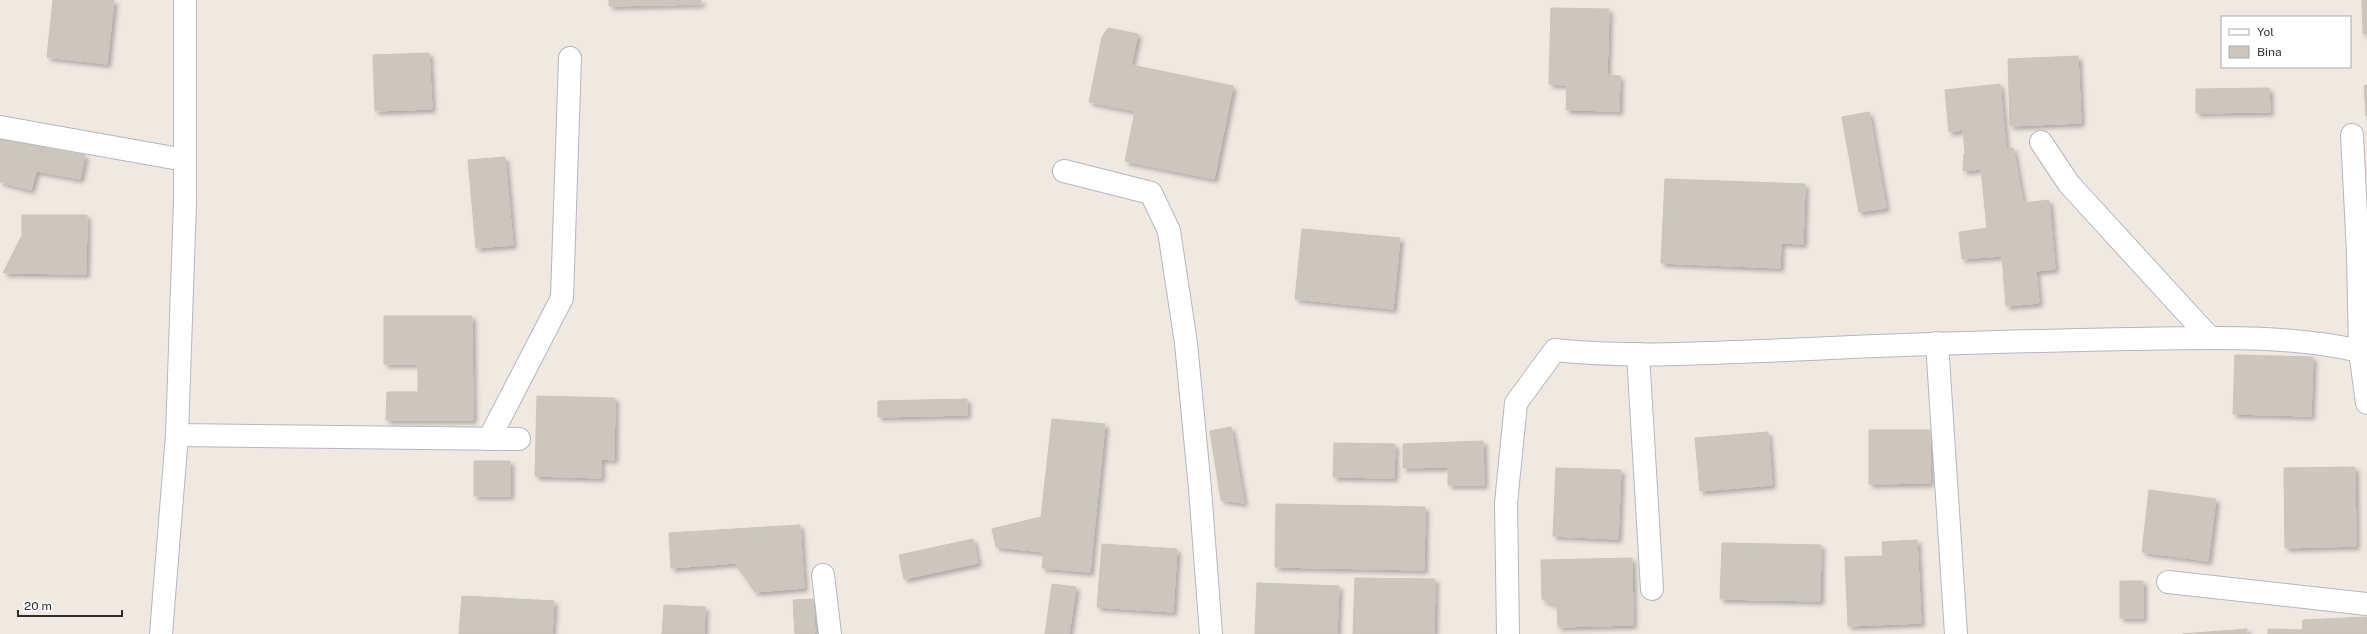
<svg xmlns="http://www.w3.org/2000/svg" width="2367" height="634" font-family="'Public Sans',sans-serif">
  <defs>
    <filter id="shadow"><feDropShadow dx="3.5" dy="3.5" stdDeviation="2" flood-color="#0004"/></filter>
  </defs>
  <rect width="100%" height="100%" fill="#efe9e1"/>
  <g fill="#cbc7bf" stroke="#cbc5ba" filter="url(#shadow)">
    <path d="M 53,0 L 114,0 L 107,64 L 47,57 Z"/>
    <path d="M 609,0 L 701,0 L 701,4 L 609,6 Z"/>
    <path d="M 2362,0 L 2367,0 L 2367,34 L 2363,34 Z"/>
    <path d="M 1551,8 L 1609,9 L 1607,75 L 1620,76 L 1619,111 L 1566,110 L 1567,85 L 1549,84 Z"/>
    <path d="M 1108,28 L 1138,34 L 1131,65 L 1233,86 L 1214,179 L 1125,161 L 1135,111 L 1089,102 L 1102,37 Z"/>
    <path d="M 429,53 L 432,109 L 375,111 L 373,55 Z"/>
    <path d="M 2078,56 L 2081,123 L 2010,126 L 2008,59 Z"/>
    <path d="M 2000,84 L 2006,149 L 1965,153 L 1963,130 L 1949,132 L 1945,90 Z"/>
    <path d="M 2367,85 L 2367,115 L 2366,116 L 2364,86 Z"/>
    <path d="M 2269,88 L 2270,112 L 2196,113 L 2196,89 Z"/>
    <path d="M 1869,112 L 1886,208 L 1859,212 L 1842,117 Z"/>
    <path d="M 0,134 L 43,145 L 31,190 L 0,182 Z"/>
    <path d="M 41,147 L 85,155 L 80,179 L 37,171 Z"/>
    <path d="M 2013,148 L 2023,203 L 2027,254 L 1962,259 L 1959,232 L 1987,228 L 1981,169 L 1963,171 L 1964,154 Z"/>
    <path d="M 505,157 L 513,245 L 476,248 L 468,160 Z"/>
    <path d="M 1665,179 L 1805,184 L 1803,244 L 1781,243 L 1780,268 L 1661,263 Z"/>
    <path d="M 2049,200 L 2055,269 L 2036,271 L 2039,303 L 2006,306 L 2002,256 L 2027,254 L 2023,203 Z"/>
    <path d="M 22,215 L 87,215 L 86,274 L 3,273 L 22,235 Z"/>
    <path d="M 1302,229 L 1400,238 L 1393,309 L 1295,299 Z"/>
    <path d="M 384,316 L 472,316 L 473,420 L 386,420 L 387,392 L 418,392 L 418,364 L 384,364 Z"/>
    <path d="M 2235,355 L 2313,357 L 2311,416 L 2233,414 Z"/>
    <path d="M 537,396 L 615,398 L 614,460 L 601,459 L 601,478 L 535,476 Z"/>
    <path d="M 967,399 L 967,415 L 878,417 L 878,401 Z"/>
    <path d="M 1052,419 L 1105,424 L 1090,572 L 1042,568 L 1044,552 L 996,547 L 992,529 L 1041,517 Z"/>
    <path d="M 1231,427 L 1244,503 L 1221,500 L 1210,431 Z"/>
    <path d="M 1869,430 L 1930,430 L 1930,483 L 1869,484 Z"/>
    <path d="M 1768,432 L 1772,485 L 1700,491 L 1695,438 Z"/>
    <path d="M 1483,441 L 1484,485 L 1448,485 L 1448,467 L 1403,468 L 1403,444 Z"/>
    <path d="M 1334,443 L 1395,444 L 1394,478 L 1333,477 Z"/>
    <rect x="474" y="461" width="36" height="35"/>
    <path d="M 2355,467 L 2356,546 L 2285,548 L 2284,468 Z"/>
    <path d="M 1556,468 L 1621,470 L 1618,539 L 1553,536 Z"/>
    <path d="M 2149,490 L 2216,499 L 2208,561 L 2142,552 Z"/>
    <path d="M 1276,504 L 1425,507 L 1424,570 L 1275,567 Z"/>
    <path d="M 800,525 L 804,588 L 755,592 L 735,563 L 671,568 L 669,533 Z"/>
    <path d="M 973,539 L 978,563 L 904,579 L 899,555 Z"/>
    <path d="M 1917,540 L 1921,623 L 1848,626 L 1845,557 L 1883,556 L 1882,542 Z"/>
    <path d="M 1722,543 L 1821,545 L 1820,601 L 1720,599 Z"/>
    <path d="M 1102,544 L 1177,549 L 1173,612 L 1097,607 Z"/>
    <path d="M 1632,558 L 1633,625 L 1558,627 L 1557,606 L 1542,599 L 1541,560 Z"/>
    <path d="M 1355,578 L 1435,579 L 1434,634 L 1353,634 Z"/>
    <rect x="2120" y="581" width="23" height="37"/>
    <path d="M 1257,583 L 1339,586 L 1337,634 L 1255,634 Z"/>
    <path d="M 1052,584 L 1076,587 L 1069,634 L 1045,634 Z"/>
    <path d="M 462,596 L 554,601 L 552,634 L 459,634 Z"/>
    <path d="M 813,599 L 815,633 L 795,634 L 793,600 Z"/>
    <path d="M 664,605 L 705,607 L 704,634 L 662,634 Z"/>
    <path d="M 2367,617 L 2367,634 L 2302,634 L 2303,620 Z"/>
    <path d="M 2247,629 L 2247,634 L 2182,634 Z"/>
    <path d="M 2268,629 L 2302,630 L 2301,634 L 2268,634 Z"/>
  </g>
  <g fill="none" stroke-linecap="round" stroke-linejoin="round">
    <g stroke="#b4b7c1" stroke-width="24">
      <g id="minor">
        <path d="M 0,127 L 185,160"/>
        <path d="M 2352,135 L 2358,253 L 2360,351"/>
        <path d="M 2041,142 L 2069,184 L 2210,338"/>
        <path d="M 1064,171 L 1151,193 L 1169,231 L 1186,343 L 1200,489 L 1211,634"/>
        <path d="M 1937,343 L 1956,634"/>
        <path d="M 1638,354 L 1652,589"/>
        <path d="M 177,435 L 519,439"/>
        <path d="M 489,439 L 562,298 L 570,58"/>
        <path d="M 823,575 L 830,634"/>
        <path d="M 2168,582 L 2367,604"/>
        <path d="M 161,634 L 177,435 L 185,202 L 185,0"/>
        <path d="M 1508,634 L 1506,503 L 1516,403 L 1555,350 C 1639,359 1726,352 1810,349 C 1917,344 2023,341 2130,339 C 2206,338 2285,334 2360,351 L 2367,403"/>
      </g>
    </g>
    <use href="#minor" stroke="#fff" stroke-width="22"/>
  </g>
  <rect x="2221" y="16" width="130" height="52" fill="#ffffff" stroke="#ababab"/>
  <rect x="2229" y="29" width="20" height="6" fill="#ffffff" stroke="#ababab"/>
  <text x="2257" y="36" font-size="12" fill="#2e2e2e">Yol</text>
  <rect x="2229" y="46" width="20" height="12" fill="#cbc7bf" stroke="#ababab"/>
  <text x="2257" y="56" font-size="12" fill="#2e2e2e">Bina</text>
  <path d="M18 610v6h104v-6" fill="none" stroke="#2e2e2e" stroke-width="2"/>
  <text x="24" y="610" font-size="12" fill="#2e2e2e" stroke="#ffffff" stroke-width="3" paint-order="stroke">20 m</text>
</svg>
